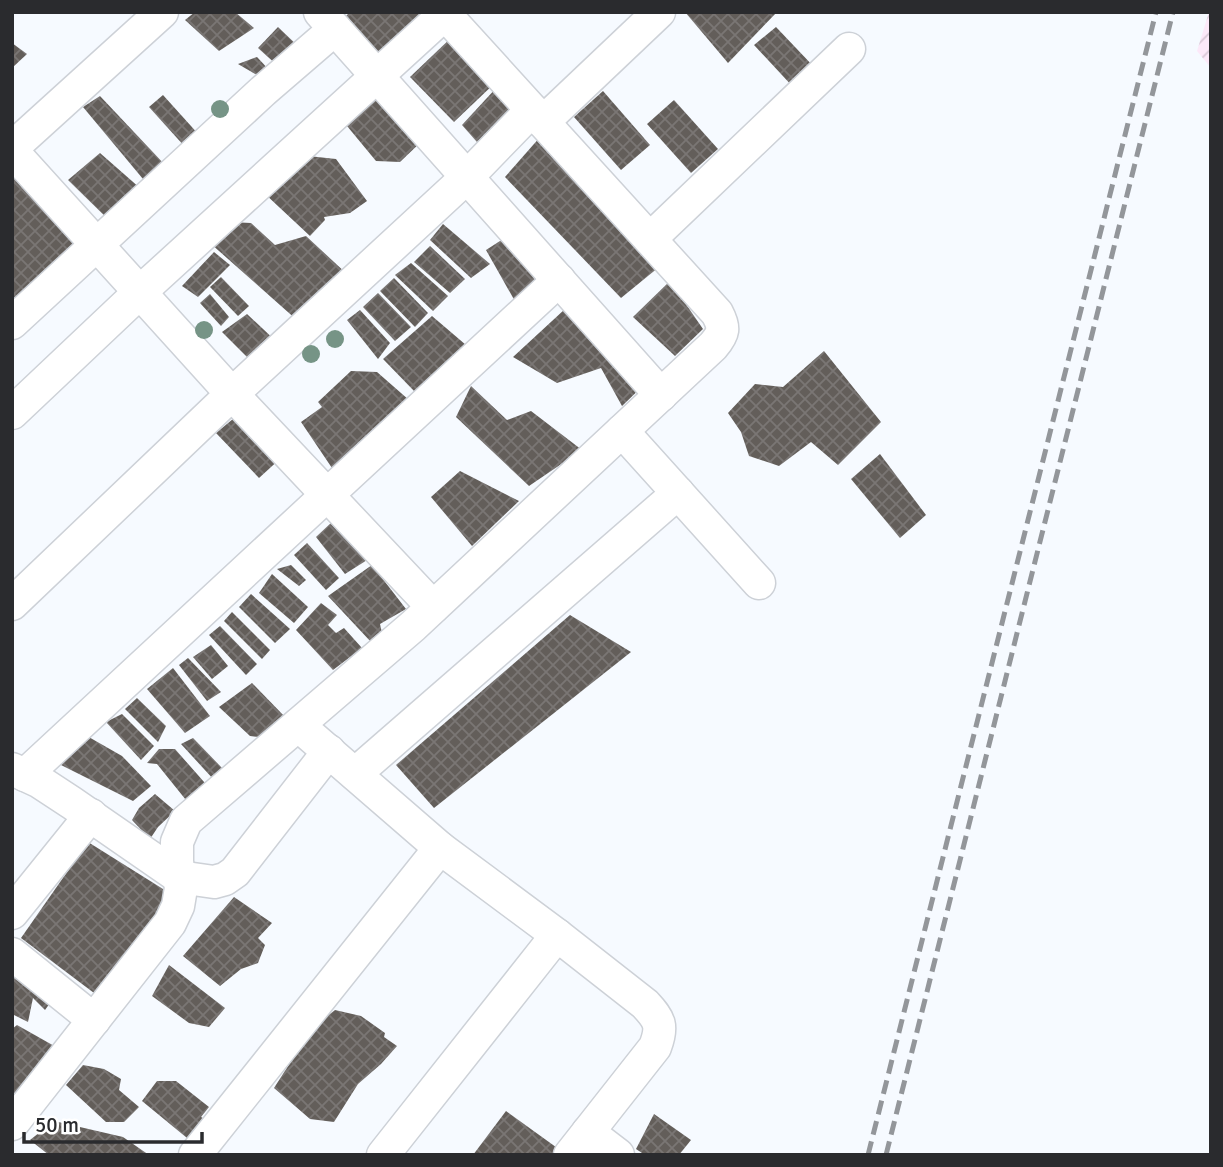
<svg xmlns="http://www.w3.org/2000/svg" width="1223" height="1167" font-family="Signika,sans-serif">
  <defs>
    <pattern id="industrial-furrows" width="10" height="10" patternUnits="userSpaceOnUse" patternTransform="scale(1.75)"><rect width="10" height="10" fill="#fce9f9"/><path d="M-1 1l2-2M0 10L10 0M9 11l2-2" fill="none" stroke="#d8c8d6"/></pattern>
    <pattern id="building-cross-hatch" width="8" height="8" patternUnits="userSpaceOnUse" patternTransform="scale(1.75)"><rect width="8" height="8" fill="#635e5a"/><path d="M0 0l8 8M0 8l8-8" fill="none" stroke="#7a7674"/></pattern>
  </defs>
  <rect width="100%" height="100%" fill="#f6faff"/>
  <path fill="url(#industrial-furrows)" d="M 1209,12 L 1211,12 L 1211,68 L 1197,51 Z"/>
  <g fill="url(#building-cross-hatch)">
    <path d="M 195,12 L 235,12 L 254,28 L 219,51 L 185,20 Z"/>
    <path d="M 350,12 L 418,12 L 426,21 L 381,58 L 346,16 Z"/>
    <path d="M 685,12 L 777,12 L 728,63 Z"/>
    <path d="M 278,27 L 300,48 L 279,67 L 258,48 Z"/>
    <path d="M 776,27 L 815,68 L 794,88 L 754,45 Z"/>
    <path d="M 453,36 L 497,81 L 454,122 L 410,77 Z"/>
    <path d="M 12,43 L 27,54 L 12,68 Z"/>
    <path d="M 257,57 L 271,72 L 264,79 L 238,64 Z"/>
    <path d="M 498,86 L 523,112 L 484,150 L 462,125 Z"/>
    <path d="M 603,91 L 650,145 L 621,170 L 574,117 Z"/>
    <path d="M 378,92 L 423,140 L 400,162 L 376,161 L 347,126 Z"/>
    <path d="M 163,95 L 200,136 L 186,148 L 149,107 Z"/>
    <path d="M 100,96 L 166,166 L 148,185 L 83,107 Z"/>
    <path d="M 674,100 L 718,149 L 691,173 L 647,124 Z"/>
    <path d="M 541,136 L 659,267 L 621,298 L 505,177 Z"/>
    <path d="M 100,153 L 149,196 L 116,227 L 68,180 Z"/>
    <path d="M 299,155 L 336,159 L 367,201 L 350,213 L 324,217 L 325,220 L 310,236 L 264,193 Z"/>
    <path d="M 12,176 L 44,208 L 79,239 L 12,313 Z"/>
    <path d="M 230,222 L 251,223 L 275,245 L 306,236 L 348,275 L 298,321 L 210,243 Z"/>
    <path d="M 443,224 L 490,264 L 471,278 L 430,240 Z"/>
    <path d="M 500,241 L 519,243 L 548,277 L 516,303 L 486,250 Z"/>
    <path d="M 430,246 L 465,279 L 450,293 L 414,262 Z"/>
    <path d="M 214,252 L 230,265 L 198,297 L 182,286 Z"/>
    <path d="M 411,263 L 448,296 L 433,311 L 395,275 Z"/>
    <path d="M 221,277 L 249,306 L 238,316 L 210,287 Z"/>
    <path d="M 394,278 L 428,313 L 415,327 L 380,291 Z"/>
    <path d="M 670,281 L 703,329 L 675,356 L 633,317 Z"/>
    <path d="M 378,293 L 411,327 L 395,341 L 363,307 Z"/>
    <path d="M 210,294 L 229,317 L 221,326 L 200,303 Z"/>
    <path d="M 565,309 L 648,381 L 622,406 L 601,368 L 557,383 L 513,357 Z"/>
    <path d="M 360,310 L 390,343 L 378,359 L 347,320 Z"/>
    <path d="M 247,314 L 279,344 L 256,366 L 222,332 Z"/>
    <path d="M 432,316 L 473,351 L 416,393 L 383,359 Z"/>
    <path d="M 824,351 L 881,422 L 838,465 L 811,442 L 779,466 L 749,456 L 741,432 L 728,413 L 755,384 L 783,387 Z"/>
    <path d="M 351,371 L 377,372 L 417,407 L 334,471 L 301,422 L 322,407 L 318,402 Z"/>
    <path d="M 471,386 L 507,420 L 531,411 L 582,450 L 529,486 L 456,417 Z"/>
    <path d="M 239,414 L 282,457 L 259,478 L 216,433 Z"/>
    <path d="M 880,454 L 926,515 L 900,538 L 851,479 Z"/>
    <path d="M 460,471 L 519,501 L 472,546 L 431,497 Z"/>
    <path d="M 333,521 L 375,555 L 345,574 L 316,537 Z"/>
    <path d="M 307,543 L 339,578 L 326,590 L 294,555 Z"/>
    <path d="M 291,565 L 306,580 L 299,586 L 277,569 Z"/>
    <path d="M 372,565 L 406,609 L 380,624 L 382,633 L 371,642 L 328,596 Z"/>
    <path d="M 272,574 L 308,607 L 294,623 L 259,593 Z"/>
    <path d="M 251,594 L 290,629 L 275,643 L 239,607 Z"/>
    <path d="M 321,603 L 337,615 L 328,625 L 336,633 L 344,628 L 362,648 L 333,670 L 296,630 Z"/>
    <path d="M 232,612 L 270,650 L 262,659 L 224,621 Z"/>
    <path d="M 570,615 L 631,652 L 434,808 L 396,765 Z"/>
    <path d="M 220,626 L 257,664 L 246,675 L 209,635 Z"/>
    <path d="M 211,645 L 228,666 L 212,679 L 193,657 Z"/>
    <path d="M 188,658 L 221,692 L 207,701 L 179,665 Z"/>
    <path d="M 173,668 L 210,716 L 185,733 L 147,689 Z"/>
    <path d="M 252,683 L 287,719 L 268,738 L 250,736 L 219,707 Z"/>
    <path d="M 137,698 L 166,726 L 158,742 L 125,709 Z"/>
    <path d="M 122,714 L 154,746 L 141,760 L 106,722 Z"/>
    <path d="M 87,736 L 122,756 L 151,786 L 133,801 L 55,762 Z"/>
    <path d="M 193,738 L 225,771 L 215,781 L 181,744 Z"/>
    <path d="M 159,749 L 175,749 L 212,791 L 190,805 L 157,764 L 147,763 Z"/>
    <path d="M 155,794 L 175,811 L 158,827 L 150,839 L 132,820 L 139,808 Z"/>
    <path d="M 88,842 L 171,894 L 109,991 L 94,993 L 21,938 Z"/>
    <path d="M 234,897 L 272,923 L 258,938 L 265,945 L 258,963 L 241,969 L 220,986 L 183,956 Z"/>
    <path d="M 12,964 L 55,996 L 45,1010 L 33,998 L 28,1022 L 12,1014 Z"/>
    <path d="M 169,965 L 225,1008 L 209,1027 L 189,1023 L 152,996 Z"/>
    <path d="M 335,1010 L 361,1016 L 385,1033 L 384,1037 L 397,1046 L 381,1064 L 358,1084 L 334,1122 L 310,1119 L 274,1088 L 313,1027 Z"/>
    <path d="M 17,1025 L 56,1047 L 22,1098 L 12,1092 L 12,1029 Z"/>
    <path d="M 83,1065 L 104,1069 L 121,1079 L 119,1090 L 139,1107 L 124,1122 L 106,1122 L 66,1085 Z"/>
    <path d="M 157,1081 L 176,1081 L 209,1107 L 201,1117 L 213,1123 L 205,1135 L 187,1138 L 142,1101 Z"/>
    <path d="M 506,1111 L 560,1150 L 556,1155 L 473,1155 Z"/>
    <path d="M 654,1114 L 691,1140 L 679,1155 L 645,1155 L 636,1149 Z"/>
    <path d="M 54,1121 L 123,1137 L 149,1155 L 49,1155 L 30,1140 Z"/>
  </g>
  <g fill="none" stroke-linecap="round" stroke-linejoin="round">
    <g stroke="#cdd1d7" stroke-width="35">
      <g id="minor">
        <path d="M 320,12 L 661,395"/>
        <path d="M 543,122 L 659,12"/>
        <path d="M 12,148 L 162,12"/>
        <path d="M 12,151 L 232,394 L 433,607"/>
        <path d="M 650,239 L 849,49"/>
        <path d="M 12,323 L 263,91 L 335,29"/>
        <path d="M 12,413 L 140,292 L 447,12"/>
        <path d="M 622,431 L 759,583"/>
        <path d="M 12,604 L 232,394 L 467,177 L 532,110"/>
        <path d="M 298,725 L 440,848 L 557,935 L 645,1004 C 660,1020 663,1026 655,1047 L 570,1155"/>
        <path d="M 12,769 L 40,782 L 72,803 L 179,877 L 214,882 L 225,879 L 235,872 L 329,751"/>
        <path d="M 355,774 L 678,493"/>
        <path d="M 25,775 L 559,280"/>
        <path d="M 12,913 L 91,815"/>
        <path d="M 12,954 L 94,1020"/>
        <path d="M 12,1124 L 170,923 L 178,906 L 181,888 L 177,862 L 177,842 L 186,821 L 413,626 L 713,346 C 724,333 725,328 717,313 L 443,12"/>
        <path d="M 588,1132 L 618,1155"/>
        <path d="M 195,1155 L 440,848"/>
        <path d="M 383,1155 L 557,935"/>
      </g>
    </g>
    <use href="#minor" stroke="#fff" stroke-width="32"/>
    <g stroke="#93969a" stroke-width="5" stroke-dasharray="14 7" stroke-linecap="butt">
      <path d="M 868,1155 L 1156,12"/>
      <path d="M 886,1155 L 1173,12"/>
    </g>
  </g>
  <g fill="#769486">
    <circle cx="220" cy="109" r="9"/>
    <circle cx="204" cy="330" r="9"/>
    <circle cx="335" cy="339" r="9"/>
    <circle cx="311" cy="354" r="9"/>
  </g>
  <rect width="1223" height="1167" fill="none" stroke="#2a2b2e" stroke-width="28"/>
  <path d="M24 1132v10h178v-10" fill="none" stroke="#2a2b2e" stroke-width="3.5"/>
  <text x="35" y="1132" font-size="21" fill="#2a2b2e" stroke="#ffffff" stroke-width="5" paint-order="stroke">50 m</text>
</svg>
